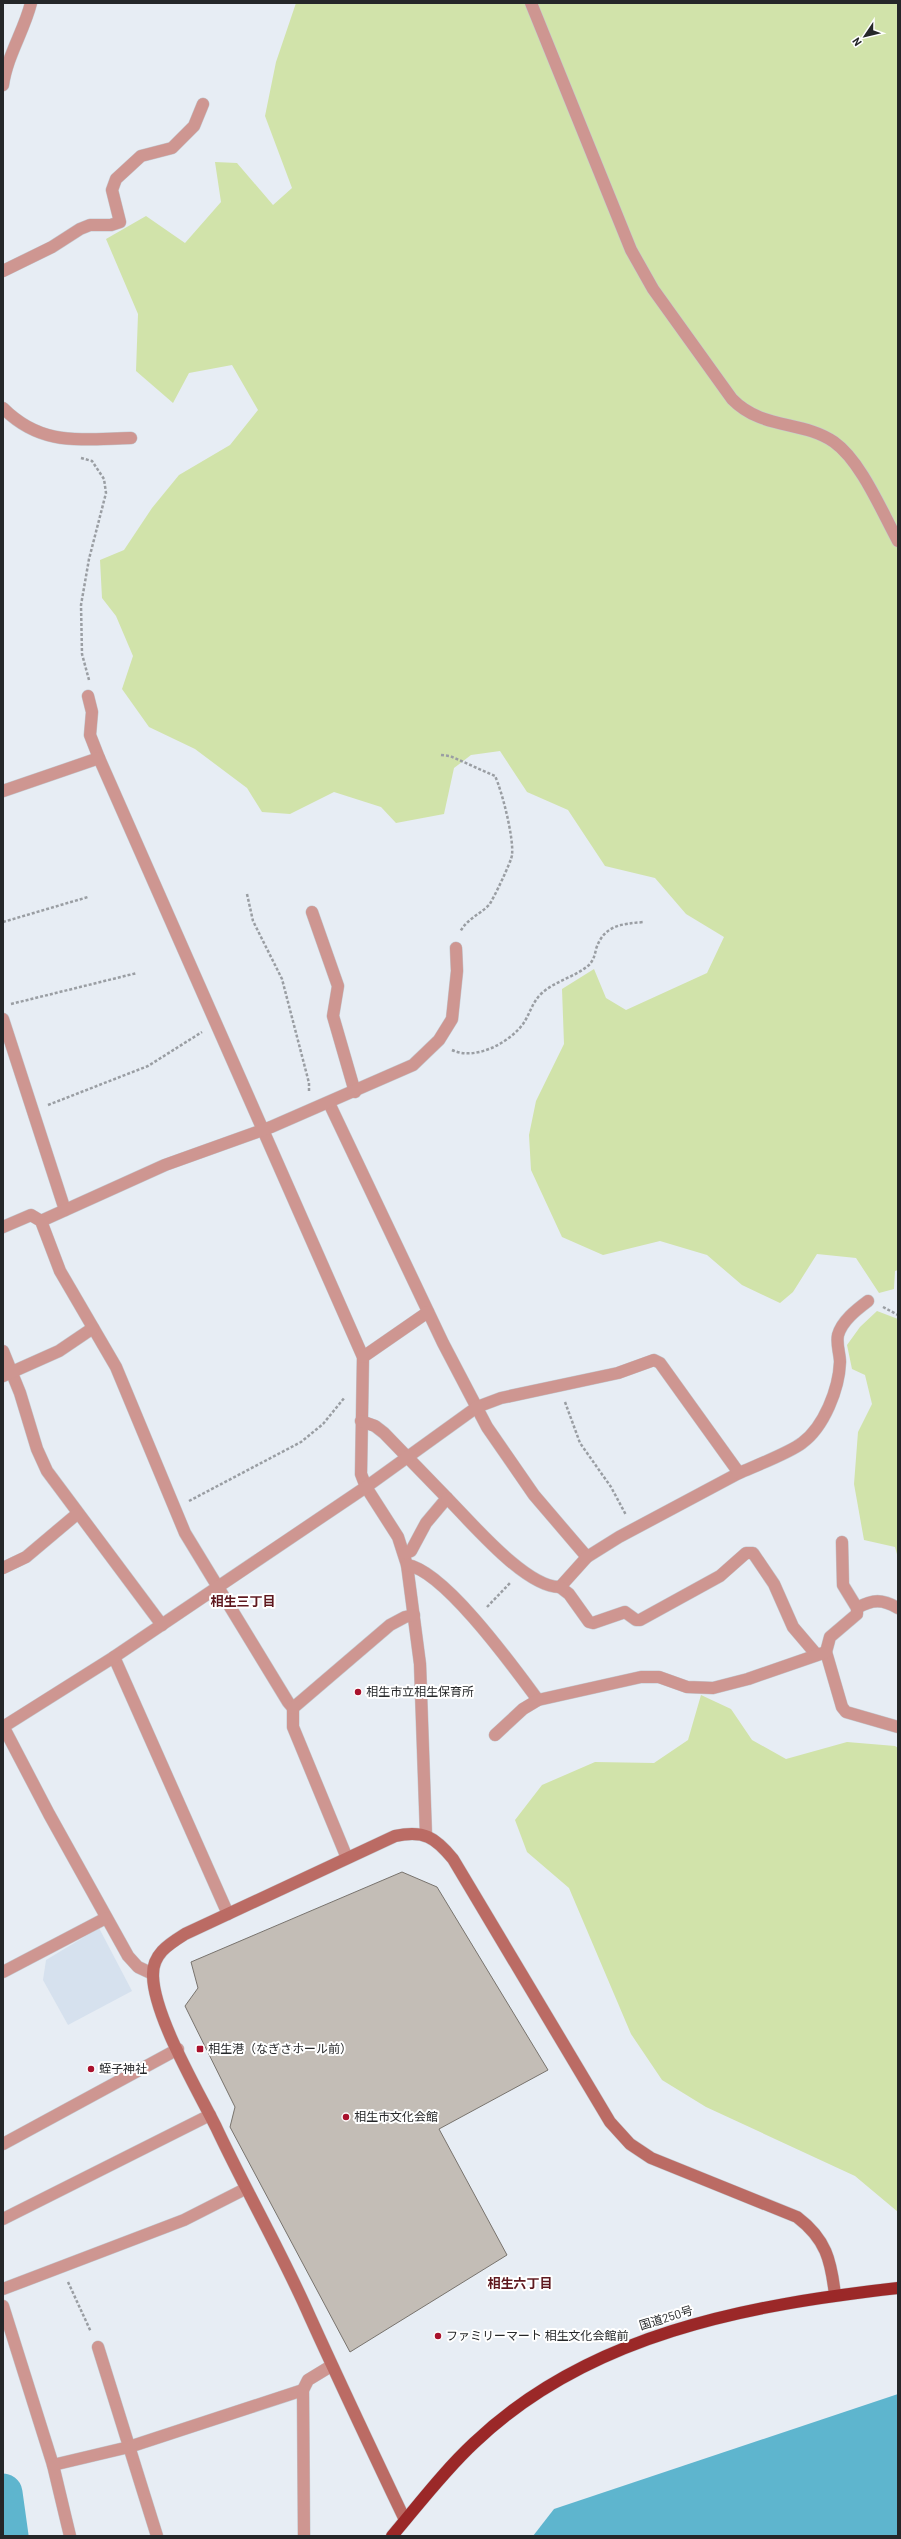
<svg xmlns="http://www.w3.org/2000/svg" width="901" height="2539" font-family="Barlow,'Noto Sans JP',sans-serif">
  <rect width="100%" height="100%" fill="#e7edf4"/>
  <path fill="#d6e1ee" d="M 99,1928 L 132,1991 L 68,2025 L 43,1980 L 46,1960 Z"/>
  <g fill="#d1e3aa">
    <path d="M 296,3 L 898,3 L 898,1270 L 895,1271 L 894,1289 L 879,1293 L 856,1258 L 817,1254 L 793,1292 L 780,1303 L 742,1285 L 707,1255 L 660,1241 L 603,1255 L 562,1237 L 531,1170 L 529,1135 L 536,1101 L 564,1044 L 562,989 L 594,969 L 606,998 L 626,1010 L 707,973 L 724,937 L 686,914 L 655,878 L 605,866 L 568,810 L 527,792 L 500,751 L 471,755 L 454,768 L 444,814 L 396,823 L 381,807 L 334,792 L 290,814 L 262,812 L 247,788 L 195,749 L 149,727 L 122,689 L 133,656 L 116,616 L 102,598 L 100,560 L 124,550 L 152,508 L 179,475 L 230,445 L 258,410 L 232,365 L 189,373 L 173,403 L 136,371 L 138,314 L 106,239 L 146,216 L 185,243 L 221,202 L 215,162 L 237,163 L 273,205 L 292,188 L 265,116 L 276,62 Z"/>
    <path d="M 877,1311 L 898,1319 L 898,1558 L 895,1547 L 864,1540 L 854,1484 L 858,1432 L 872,1404 L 865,1375 L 852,1369 L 847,1345 L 860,1327 Z"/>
    <path d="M 701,1695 L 731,1709 L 752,1740 L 786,1759 L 847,1742 L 895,1746 L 898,1748 L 898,2212 L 855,2176 L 706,2107 L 662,2080 L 631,2034 L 569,1888 L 527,1852 L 515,1820 L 542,1785 L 595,1762 L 654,1763 L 688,1740 Z"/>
  </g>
  <path fill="#5eb5ce" d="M 898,2394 L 898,2536 L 533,2536 L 554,2509 Z"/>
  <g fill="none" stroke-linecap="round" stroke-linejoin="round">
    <path stroke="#5eb5ce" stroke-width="39" d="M 3,2493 L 9,2536"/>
  </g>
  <path fill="#c3bdb6" stroke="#78736d" d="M 402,1872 L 437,1887 L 548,2070 L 439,2129 L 507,2255 L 350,2352 L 230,2127 L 235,2107 L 185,2006 L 198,1988 L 191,1962 Z"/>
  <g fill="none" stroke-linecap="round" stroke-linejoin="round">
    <g stroke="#c4c9cf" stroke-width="13">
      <g id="street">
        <path d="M 531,3 L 631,250 L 653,289 L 732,399 C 762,430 802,420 834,442 C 861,461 882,512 898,541"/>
        <path d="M 3,85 C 7,56 24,31 31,3"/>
        <path d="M 3,271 L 52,247 L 80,229 L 90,225 L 111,225 L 120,222 L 112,190 L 116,179 L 141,156 L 172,148 L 194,126 L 203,104"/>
        <path d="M 3,408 C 42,447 81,439 131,438"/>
        <path d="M 88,696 L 92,712 L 90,735 L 99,758"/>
        <path d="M 3,791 L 99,758 L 363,1357 L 361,1474 L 366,1487 L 398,1537 L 407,1565 L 420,1664 L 426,1835"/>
        <path d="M 312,912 L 338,986 L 333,1016 L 355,1092"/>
        <path d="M 3,1019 L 65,1210"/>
        <path d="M 329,1103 L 443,1343 L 487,1427 L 534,1495 L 587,1557"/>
        <path d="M 41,1221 L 165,1165 L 271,1127 L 413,1065 L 439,1040 L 452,1019 L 457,971 L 456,948"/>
        <path d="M 3,1227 L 31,1215 L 41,1221 L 60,1271 L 116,1367 L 185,1533 L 288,1702 L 293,1708 L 293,1727 L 347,1858"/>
        <path d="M 3,1351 L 20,1393 L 37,1449 L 47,1471 L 162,1625"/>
        <path d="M 363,1357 L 428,1312"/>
        <path d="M 3,1376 L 59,1351 L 93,1328"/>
        <path d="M 361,1421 L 375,1426 L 384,1433 L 447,1498 L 426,1523 L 411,1551 L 405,1553"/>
        <path d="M 447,1498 C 471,1522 526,1588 560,1587 L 587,1557 L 619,1537 L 739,1473"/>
        <path d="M 407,1565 C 444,1570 515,1669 538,1700"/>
        <path d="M 3,1568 L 26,1557 L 77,1514"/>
        <path d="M 560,1587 L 569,1594 L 589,1622 L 593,1623 L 625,1612 L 636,1620 L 640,1620 L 720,1576 L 746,1553 L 753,1553 L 774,1584 L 793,1627 L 816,1654"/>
        <path d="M 857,1608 C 873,1599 882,1599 898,1608"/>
        <path d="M 826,1652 L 842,1707 L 846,1712 L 898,1727"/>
        <path d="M 114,1657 L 228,1914"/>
        <path d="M 293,1708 L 390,1625 L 405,1617 L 414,1615"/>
        <path d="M 3,1726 L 49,1814 L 128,1956 L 138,1967 L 153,1974"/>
        <path d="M 3,1727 L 114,1657 L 366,1487 L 477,1407 L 501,1398 L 618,1373 L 654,1360 L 660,1363 L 739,1473 C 755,1466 789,1453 802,1443 C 824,1427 839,1389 840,1362 C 840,1354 836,1344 838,1335 C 842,1321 856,1310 868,1301"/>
        <path d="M 495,1735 L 523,1709 L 538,1700 L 641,1677 L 659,1677 L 687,1687 L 713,1688 L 748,1679 L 826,1652 L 830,1637 L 857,1614 L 857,1608 L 843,1585 L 842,1542"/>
        <path d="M 3,1972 L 106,1918"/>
        <path d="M 3,2144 L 178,2049"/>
        <path d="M 3,2219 L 210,2115"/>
        <path d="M 3,2289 L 184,2220 L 245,2189"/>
        <path d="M 3,2306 L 53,2465 L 70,2536"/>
        <path d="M 98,2347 L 157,2536"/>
        <path d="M 53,2465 L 129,2447 L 303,2390"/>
        <path d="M 304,2536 L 303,2390 L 308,2380 L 331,2366"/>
      </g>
    </g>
    <g stroke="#c4c9cf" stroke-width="13">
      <path id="secondary" d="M 405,2520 C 373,2453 341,2385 310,2317 C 282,2253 246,2191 216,2127 C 197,2089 154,2016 153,1976 C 152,1954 169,1944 185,1934 L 395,1836 C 424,1830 435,1837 453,1859 L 610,2122 L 630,2144 L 651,2158 L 797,2217 C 826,2239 831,2260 835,2295"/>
    </g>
    <g stroke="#c4c9cf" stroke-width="13">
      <path id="highway" d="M 392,2536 C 419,2504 444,2471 474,2443 C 588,2334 747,2305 898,2288"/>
    </g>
    <g stroke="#9a9ea3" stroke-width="2.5" stroke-dasharray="3 2" stroke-linecap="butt">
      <path d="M 81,458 L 92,461 L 104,479 L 106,493 L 89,559 L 81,605 L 82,654 L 89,680"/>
      <path d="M 441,755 L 450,756 L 495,776 C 502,791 514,838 512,855 C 512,860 493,900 489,905 C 479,915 467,919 460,932"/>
      <path d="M 247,894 L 253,921 L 282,979 L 309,1083 L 309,1091"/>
      <path d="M 3,922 L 88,897"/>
      <path d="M 11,1004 L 137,973"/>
      <path d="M 452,1050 C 475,1061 509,1043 523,1024 C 530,1014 532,1002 542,993 C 555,981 575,977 589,965 C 593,961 595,955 596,949 C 604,925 621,924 644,922"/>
      <path d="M 48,1105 L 148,1066 L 202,1032"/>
      <path d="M 883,1307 L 898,1315"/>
      <path d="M 565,1402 L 580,1443 L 611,1487 L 626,1515"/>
      <path d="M 189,1501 L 301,1442 L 323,1424 L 345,1397"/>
      <path d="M 487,1607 L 511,1582"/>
      <path d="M 68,2282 L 91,2332"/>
    </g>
    <use href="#street" stroke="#ce9691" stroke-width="12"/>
    <use href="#secondary" stroke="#bb6b64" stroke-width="12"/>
    <use href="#highway" stroke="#9b2828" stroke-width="12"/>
  </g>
  <g fill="#a9122d" stroke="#fff" stroke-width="1.5">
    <circle cx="358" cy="1692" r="4"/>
    <rect x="196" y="2045" width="8" height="8" rx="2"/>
    <circle cx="91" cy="2069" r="4"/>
    <circle cx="346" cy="2117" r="4"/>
    <circle cx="438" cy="2336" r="4"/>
  </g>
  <g text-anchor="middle" stroke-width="4" stroke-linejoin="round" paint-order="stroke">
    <g font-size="12" fill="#252729" stroke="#fff" text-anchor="start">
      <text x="366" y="1696">相生市立相生保育所</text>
      <text x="208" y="2053">相生港（なぎさホール前）</text>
      <text x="99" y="2073">蛭子神社</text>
      <text x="354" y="2121">相生市文化会館</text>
      <text x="446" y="2340">ファミリーマート 相生文化会館前</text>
    </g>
    <g font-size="12" fill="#252729" stroke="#fff">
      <text transform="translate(666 2318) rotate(-17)" y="4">国道250号</text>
    </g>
    <g font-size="13" font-weight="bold" fill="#5e181e" stroke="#fff">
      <text x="243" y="1606">相生三丁目</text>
      <text x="520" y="2288">相生六丁目</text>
    </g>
  </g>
  <rect width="901" height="2539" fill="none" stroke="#252729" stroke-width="8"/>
  <g transform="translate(865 36) rotate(235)" stroke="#ffffff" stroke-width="3" paint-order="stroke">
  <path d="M0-3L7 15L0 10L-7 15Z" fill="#252729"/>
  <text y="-6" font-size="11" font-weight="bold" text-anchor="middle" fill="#252729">N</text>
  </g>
</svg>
